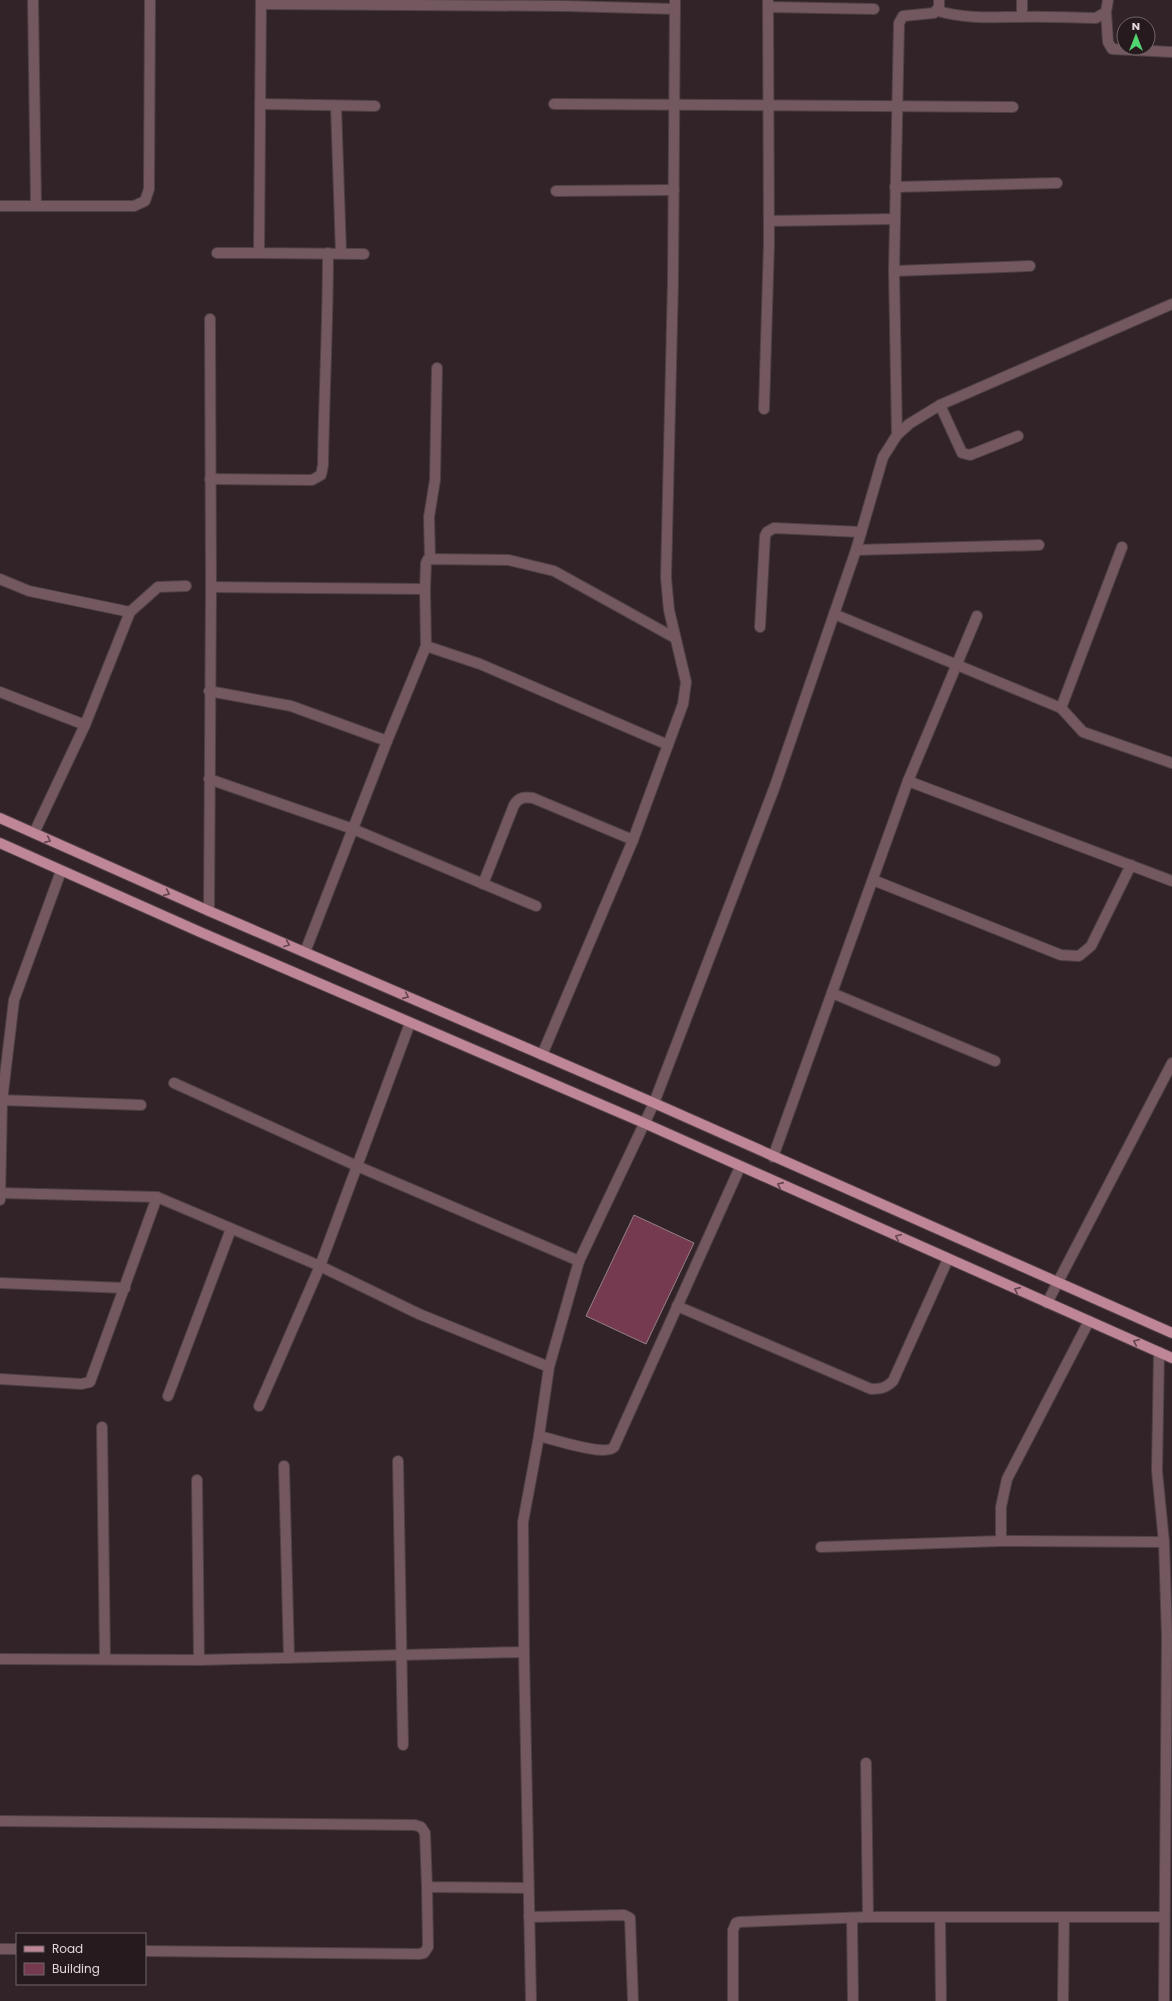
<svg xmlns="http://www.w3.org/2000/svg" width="1172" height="2001" font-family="Poppins,sans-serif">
  <rect width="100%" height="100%" fill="#322328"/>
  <path fill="#763a50" stroke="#938186" d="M 634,1215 L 694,1243 L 646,1344 L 586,1316 Z"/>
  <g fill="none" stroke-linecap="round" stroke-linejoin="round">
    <g stroke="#4e4044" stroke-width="12">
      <g id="minor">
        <path d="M 33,0 L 36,206"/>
        <path d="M 261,0 L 259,253 L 364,254"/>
        <path d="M 1022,0 L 1022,17"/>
        <path d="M 261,4 L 566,6 L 675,9"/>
        <path d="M 768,7 L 874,9"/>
        <path d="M 938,11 C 966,19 992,17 1021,17 C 1046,16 1071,18 1096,18 L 1106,12 L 1108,0"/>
        <path d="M 1106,12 L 1108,42 L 1112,49 L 1172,52"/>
        <path d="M 260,104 L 375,106"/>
        <path d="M 554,104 L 1013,107"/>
        <path d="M 336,106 L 341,253"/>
        <path d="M 895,187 L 1057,183"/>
        <path d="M 556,191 L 674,190"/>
        <path d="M 0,206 L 134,206 L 145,201 L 149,189 L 150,0"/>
        <path d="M 769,221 L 894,219"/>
        <path d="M 217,253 L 259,253"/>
        <path d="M 894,271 L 1030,266"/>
        <path d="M 940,405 L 962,453 L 970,455 L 1018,436"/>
        <path d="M 764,409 L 769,243 L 768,0"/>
        <path d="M 897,435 L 894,271 L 899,23 L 903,16 L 934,13 L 939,7 L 939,0"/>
        <path d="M 210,479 L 312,480 L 321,475 L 323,465 C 324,394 328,324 328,253"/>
        <path d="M 856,550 L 1039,545"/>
        <path d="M 430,558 L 429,517 L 435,480 L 437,368"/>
        <path d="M 0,579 L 29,591 L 130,612"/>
        <path d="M 211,587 L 425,589"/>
        <path d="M 834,614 L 1061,708 L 1083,732 L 1172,763"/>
        <path d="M 760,627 L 765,536 L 767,532 L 774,528 L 861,532"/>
        <path d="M 426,646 L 480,664 L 668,745"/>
        <path d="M 209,691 L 291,706 L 387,741"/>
        <path d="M 0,692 L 85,725"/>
        <path d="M 1061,708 L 1122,547"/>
        <path d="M 209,779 L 353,829 L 536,906"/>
        <path d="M 908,781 L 1172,881"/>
        <path d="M 34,833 L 85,725 L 130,612 L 158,587 L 186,586"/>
        <path d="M 873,880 L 1061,955 L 1079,956 L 1091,946 L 1131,865"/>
        <path d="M 483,884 L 514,805 C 519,797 524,797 533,798 L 633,840"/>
        <path d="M 209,911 L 211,587 L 210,319"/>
        <path d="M 305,952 L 387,741 L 426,646 L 425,589 L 426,563 L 428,559 L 509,560 L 554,571 L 675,638"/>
        <path d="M 832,993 L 995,1061"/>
        <path d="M 542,1055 L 633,840 L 683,704 L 686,682 L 669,610 L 666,578 L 673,281 L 675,0"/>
        <path d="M 174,1083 L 357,1166 L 579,1261"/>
        <path d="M 0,1100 L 141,1105"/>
        <path d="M 773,1157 L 908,781 L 977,616"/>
        <path d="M 0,1193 L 157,1197 L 320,1266 L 419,1314 L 549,1367"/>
        <path d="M 0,1200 L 2,1101 L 14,1000 L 61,871"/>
        <path d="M 0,1283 L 125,1288"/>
        <path d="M 1047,1303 L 1172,1063"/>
        <path d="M 677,1306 L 871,1389 C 881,1389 886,1388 893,1381 L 948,1259"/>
        <path d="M 1159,1352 L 1157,1471 L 1164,1542 L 1167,1637 L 1164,2001"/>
        <path d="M 0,1379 L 81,1384 L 90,1382 L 157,1197"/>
        <path d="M 168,1396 L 231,1229"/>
        <path d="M 259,1406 L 320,1266 L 410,1023"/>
        <path d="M 102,1427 L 105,1659"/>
        <path d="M 539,1436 C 553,1439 605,1457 614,1447 L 740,1167"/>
        <path d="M 398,1461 L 403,1745"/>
        <path d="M 284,1466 L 289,1658"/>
        <path d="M 197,1480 L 199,1660"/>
        <path d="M 1001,1541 L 1001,1507 L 1007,1479 L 1089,1321"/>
        <path d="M 821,1547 L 1001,1541 L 1164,1542"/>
        <path d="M 0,1659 L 199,1660 L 524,1652"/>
        <path d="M 866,1763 L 868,1917"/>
        <path d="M 0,1821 L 415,1825 L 421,1827 L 425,1833 L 427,1887 L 528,1888"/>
        <path d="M 529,1917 L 624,1915 L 630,1918 L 633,2001"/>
        <path d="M 940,1917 L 941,2001"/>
        <path d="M 852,1918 L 853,2001"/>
        <path d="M 0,1949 L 17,1949"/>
        <path d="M 145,1951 L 419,1954 L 424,1953 L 428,1947 L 427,1887"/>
        <path d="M 531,2001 L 524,1652 L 523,1522 L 539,1436 L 549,1367 L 579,1261 L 654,1103 L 775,786 L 856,550 L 883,457 L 897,435 L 909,424 L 940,405 L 1172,304"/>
        <path d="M 733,2001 L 733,1930 L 736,1923 L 739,1922 L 868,1917 L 1164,1917"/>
        <path d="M 1063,2001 L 1064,1917"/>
      </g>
    </g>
    <g stroke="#4e4044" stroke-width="12">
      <g id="major">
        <path d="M 0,818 L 209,911 L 654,1103 L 1172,1333"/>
        <path d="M 0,843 L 200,932 L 644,1123 L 1172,1358"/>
      </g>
    </g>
    <use href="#minor" stroke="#745860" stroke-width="10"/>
    <use href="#major" stroke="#bf8698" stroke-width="10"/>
  </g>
  <defs><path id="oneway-chevron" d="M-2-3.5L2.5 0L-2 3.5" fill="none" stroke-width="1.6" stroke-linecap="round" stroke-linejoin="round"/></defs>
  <g stroke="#64454f">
    <use href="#oneway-chevron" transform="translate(48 840) rotate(24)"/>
    <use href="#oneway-chevron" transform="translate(167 893) rotate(24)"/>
    <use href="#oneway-chevron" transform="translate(287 944) rotate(23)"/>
    <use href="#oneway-chevron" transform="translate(406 996) rotate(24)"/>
    <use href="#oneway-chevron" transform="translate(780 1185) rotate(-156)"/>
    <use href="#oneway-chevron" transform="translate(898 1237) rotate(-156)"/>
    <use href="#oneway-chevron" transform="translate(1017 1290) rotate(-156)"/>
    <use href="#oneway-chevron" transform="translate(1136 1342) rotate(-156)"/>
  </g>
  <rect x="16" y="1933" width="130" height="52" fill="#271a1e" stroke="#716669"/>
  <rect x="24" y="1946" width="20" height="6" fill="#bf8698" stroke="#716669"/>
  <text x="52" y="1953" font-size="12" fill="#e1d7da">Road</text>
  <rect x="24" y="1963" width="20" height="12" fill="#763a50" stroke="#716669"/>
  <text x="52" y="1973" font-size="12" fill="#e1d7da">Building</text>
  <g transform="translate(1136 36)"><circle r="19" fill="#271a1e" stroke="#716669"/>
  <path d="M0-3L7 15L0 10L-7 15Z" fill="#52d673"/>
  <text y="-6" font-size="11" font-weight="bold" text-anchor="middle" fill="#e1d7da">N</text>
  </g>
</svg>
